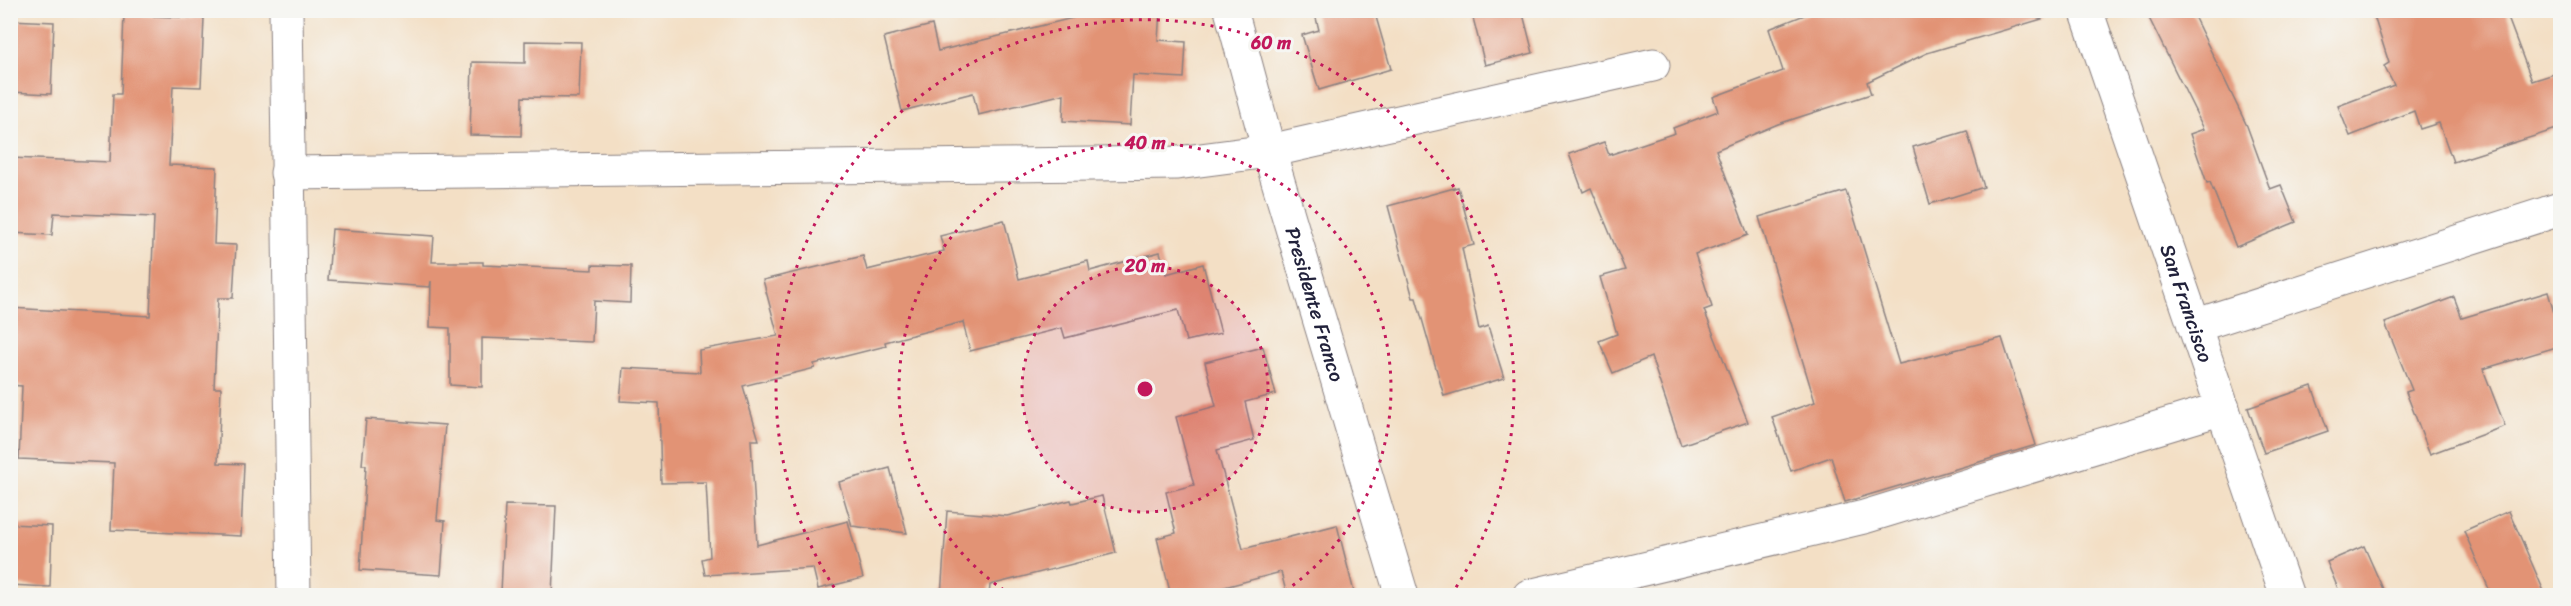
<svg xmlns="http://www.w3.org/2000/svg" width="2571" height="606" font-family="Sriracha,sans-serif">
  <rect width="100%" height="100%" fill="#f6f6f2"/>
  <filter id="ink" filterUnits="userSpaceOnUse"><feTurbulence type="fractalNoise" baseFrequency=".0167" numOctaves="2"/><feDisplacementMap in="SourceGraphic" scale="12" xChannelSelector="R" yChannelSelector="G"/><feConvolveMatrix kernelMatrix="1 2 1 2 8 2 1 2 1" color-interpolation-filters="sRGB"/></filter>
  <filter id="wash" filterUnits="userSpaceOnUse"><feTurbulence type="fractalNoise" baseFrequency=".008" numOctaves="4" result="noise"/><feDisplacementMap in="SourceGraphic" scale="24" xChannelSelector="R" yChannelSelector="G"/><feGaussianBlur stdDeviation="1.35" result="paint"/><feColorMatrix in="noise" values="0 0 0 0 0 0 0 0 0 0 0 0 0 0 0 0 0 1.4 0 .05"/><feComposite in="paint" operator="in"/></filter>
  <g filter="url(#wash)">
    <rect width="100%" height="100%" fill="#f3dfc5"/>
    <g id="blocks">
      <g fill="#e29374">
        <path d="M 1074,10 L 1160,10 L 1158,40 L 1186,42 L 1184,78 L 1133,75 L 1130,125 L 1063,121 L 1064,94 L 978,115 L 973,93 L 902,111 L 884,37 L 932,25 L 938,51 L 1073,18 Z"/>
        <path d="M 1314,10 L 1374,10 L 1391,69 L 1319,90 L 1302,35 L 1319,30 Z"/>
        <path d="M 1471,10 L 1522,10 L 1533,53 L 1485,65 Z"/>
        <path d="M 1817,10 L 2040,10 L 2042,19 L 1927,53 L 1867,82 L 1871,94 L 1778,124 L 1716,150 L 1748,235 L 1695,254 L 1712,307 L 1704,310 L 1748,422 L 1681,445 L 1651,357 L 1613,373 L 1599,341 L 1617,334 L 1600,277 L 1625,270 L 1591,188 L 1583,192 L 1569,154 L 1604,142 L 1609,155 L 1675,133 L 1673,128 L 1718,111 L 1713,97 L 1783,71 L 1769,29 Z"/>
        <path d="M 2145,10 L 2191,10 L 2247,126 L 2270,189 L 2281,185 L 2296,222 L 2236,247 L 2210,182 L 2207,183 L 2190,134 L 2204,129 Z"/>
        <path d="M 2372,10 L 2505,10 L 2532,81 L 2560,72 L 2560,128 L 2453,162 L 2439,123 L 2420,129 L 2414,111 L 2350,136 L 2338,106 L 2394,85 L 2384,66 L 2389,63 Z"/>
        <path d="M 124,15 L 204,18 L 201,87 L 173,86 L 169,165 L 217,167 L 214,244 L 236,245 L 233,298 L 218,298 L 214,388 L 221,388 L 218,463 L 244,464 L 241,536 L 111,530 L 114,463 L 19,459 L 22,386 L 10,385 L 10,308 L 150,316 L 154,217 L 54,213 L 52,235 L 10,233 L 10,158 L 110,162 L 113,94 L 121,94 Z"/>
        <path d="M 10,20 L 54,22 L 51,94 L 10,92 Z"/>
        <path d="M 525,41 L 581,42 L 579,98 L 522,97 L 521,136 L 470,135 L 472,62 L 525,63 Z"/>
        <path d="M 1967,131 L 1984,187 L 1930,204 L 1913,147 Z"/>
        <path d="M 1458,187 L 1474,245 L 1462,248 L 1479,329 L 1488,326 L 1504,378 L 1444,396 L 1416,298 L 1413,298 L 1388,206 Z"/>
        <path d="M 1846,191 L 1899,364 L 2002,338 L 2036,445 L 1845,502 L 1831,457 L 1791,471 L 1772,417 L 1815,402 L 1759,217 Z"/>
        <path d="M 1004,220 L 1019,279 L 1088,261 L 1090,271 L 1160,252 L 1166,274 L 1203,264 L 1221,333 L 1186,341 L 1178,310 L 1065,338 L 1062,328 L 970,351 L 963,322 L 885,342 L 886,346 L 814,364 L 815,368 L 743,386 L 759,440 L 751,440 L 757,545 L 848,521 L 863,578 L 818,589 L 813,568 L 705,575 L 702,559 L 710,557 L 706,482 L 661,483 L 659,403 L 620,401 L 623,368 L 700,372 L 699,350 L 778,336 L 763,280 L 863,256 L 867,270 L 944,251 L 940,236 Z"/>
        <path d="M 332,229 L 434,236 L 432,262 L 483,262 L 483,265 L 592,270 L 592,265 L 631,266 L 630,303 L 594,301 L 592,342 L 482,338 L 482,387 L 450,385 L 450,328 L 430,327 L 431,281 L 430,287 L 328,280 Z"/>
        <path d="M 2548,292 L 2560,333 L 2560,346 L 2483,369 L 2505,426 L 2430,454 L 2406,392 L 2412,390 L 2385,323 L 2454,297 L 2462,318 Z"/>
        <path d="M 1263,347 L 1276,394 L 1245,402 L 1254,440 L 1217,450 L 1243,549 L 1337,525 L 1355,596 L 1287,596 L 1281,572 L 1191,596 L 1171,596 L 1157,538 L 1176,533 L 1166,492 L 1194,485 L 1176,417 L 1216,406 L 1205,362 Z"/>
        <path d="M 2312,386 L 2328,431 L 2264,453 L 2248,408 Z"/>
        <path d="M 366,419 L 445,425 L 437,520 L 445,521 L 441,575 L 360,570 L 366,465 L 362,465 Z"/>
        <path d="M 890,468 L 907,533 L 852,526 L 839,482 Z"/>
        <path d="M 1102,496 L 1116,553 L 990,585 L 989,596 L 941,596 L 947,511 L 1007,516 L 1071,500 L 1072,503 Z"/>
        <path d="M 505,505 L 556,506 L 552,595 L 501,593 Z"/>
        <path d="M 2509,511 L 2546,596 L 2492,596 L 2464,531 Z"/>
        <path d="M 10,524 L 52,526 L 50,587 L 10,585 Z"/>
        <path d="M 2364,546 L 2386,596 L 2341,596 L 2327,562 Z"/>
      </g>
    </g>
  </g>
  <g filter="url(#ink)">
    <use href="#blocks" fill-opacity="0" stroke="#8a8080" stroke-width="1.5"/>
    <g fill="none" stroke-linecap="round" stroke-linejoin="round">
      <g stroke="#8a8080" stroke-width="35">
        <g id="street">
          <path d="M 286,10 L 294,596"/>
          <path id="s1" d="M 1231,10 L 1269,151 L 1402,596"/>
          <path id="s2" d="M 2086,10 L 2287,596"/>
          <path d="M 287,173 L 1177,163 L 1269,151 L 1653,65"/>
          <path d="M 2194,326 L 2560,209"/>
          <path d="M 1529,596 L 1864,517 L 2223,408"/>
        </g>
      </g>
      <use href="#street" stroke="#fff" stroke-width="33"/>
    </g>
  </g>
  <circle cx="1145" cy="389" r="123" fill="#c2185b" fill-opacity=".12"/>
  <g fill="none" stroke="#c2185b" stroke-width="3" stroke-dasharray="3 6">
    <circle cx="1145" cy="389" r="123"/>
    <path d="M1011 595A246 246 0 1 1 1279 595"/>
    <path d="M839 595A369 369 0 1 1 1451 595"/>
  </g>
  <g text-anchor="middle" stroke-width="6" stroke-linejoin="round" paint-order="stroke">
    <g font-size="20" fill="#22223b" stroke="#f6f6f2">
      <text dy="7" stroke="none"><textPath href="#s1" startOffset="306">Presidente Franco</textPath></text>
      <text dy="7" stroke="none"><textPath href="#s2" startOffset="310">San Francisco</textPath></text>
    </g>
  </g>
  <circle cx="1145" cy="389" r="9" fill="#c2185b" stroke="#f6f6f2" stroke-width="3"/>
  <g font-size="18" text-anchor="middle" font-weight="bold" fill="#c2185b" stroke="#f6f6f2" stroke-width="6" stroke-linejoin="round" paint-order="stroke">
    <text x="1271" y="49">60 m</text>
    <text x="1145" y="149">40 m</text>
    <text x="1145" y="272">20 m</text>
  </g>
  <rect width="2571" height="606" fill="none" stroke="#f6f6f2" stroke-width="36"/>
</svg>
